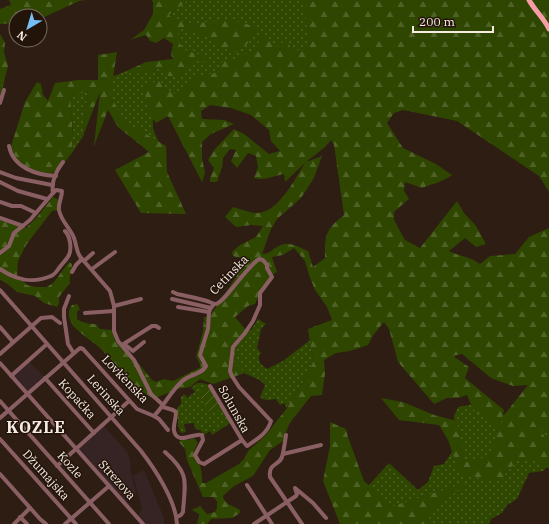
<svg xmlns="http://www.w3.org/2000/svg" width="549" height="524" font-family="'IBM Plex Serif',serif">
  <defs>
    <pattern id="grass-dots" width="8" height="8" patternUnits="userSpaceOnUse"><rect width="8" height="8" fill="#2f4601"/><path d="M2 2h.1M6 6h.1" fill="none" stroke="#4e6126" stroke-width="1.8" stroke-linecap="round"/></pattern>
    <pattern id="forest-firs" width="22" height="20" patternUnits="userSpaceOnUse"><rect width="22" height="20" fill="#2f4601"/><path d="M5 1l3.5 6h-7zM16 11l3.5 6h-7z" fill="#4e6126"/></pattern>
    <pattern id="garden-furrows" width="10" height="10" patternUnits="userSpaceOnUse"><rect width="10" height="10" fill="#2f4601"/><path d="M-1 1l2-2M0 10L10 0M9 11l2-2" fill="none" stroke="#4e6126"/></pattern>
  </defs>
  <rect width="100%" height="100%" fill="#2d1d13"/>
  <g fill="#362323">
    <path d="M 29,361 L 45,378 L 27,393 L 11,376 Z"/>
    <path d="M 104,426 L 128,453 L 130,461 L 131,473 L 136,493 L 126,502 L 78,449 Z"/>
    <path d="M 144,470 L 164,518 L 164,524 L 145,524 L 138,516 L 142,508 L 133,476 Z"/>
  </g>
  <g fill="url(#grass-dots)">
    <path d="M 188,0 L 307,0 L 310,50 L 153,113 L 153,129 L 160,145 L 123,121 L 108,93 L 111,77 L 127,71 L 155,66 L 175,72 L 175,39 L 169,15 Z"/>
    <path d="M 88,89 L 83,136 L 70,156 L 73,128 L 70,98 Z"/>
    <path d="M 258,319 L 266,324 L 261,329 L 257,348 L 261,353 C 256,360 261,365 267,369 L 283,361 L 310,340 L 313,362 L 309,372 L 287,408 L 284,403 L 280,405 L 276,399 C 270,400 265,401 260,397 L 265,385 C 259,378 253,378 245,373 C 239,369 234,362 229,356 L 232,347 L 247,331 L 251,330 Z"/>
    <path d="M 549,341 L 549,465 L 543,471 L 529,473 L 517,499 L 507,505 L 502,513 L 491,519 L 489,524 L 374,524 L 359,496 L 389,463 L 418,490 L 428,482 L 434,466 L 444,464 L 457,444 L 454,416 L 458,407 L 475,404 L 496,414 L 512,415 L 522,403 Z"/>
    <path d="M 197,383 L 202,383 L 209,385 L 210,414 L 223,407 L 232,422 L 212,435 L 210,431 L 204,435 L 200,430 L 195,429 L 194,423 L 184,424 L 186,432 L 181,433 C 176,423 179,417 177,408 L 181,404 L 181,397 L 184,394 L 188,398 L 191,394 L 193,394 L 195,391 L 191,388 Z"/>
  </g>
  <g fill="url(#forest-firs)" fill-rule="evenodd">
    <path d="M 9,0 L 86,0 L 79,1 L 40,19 L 40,16 L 16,16 L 16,23 L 0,24 L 0,9 L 11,5 Z"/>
    <path d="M 151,0 L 188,0 L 169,15 L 174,21 L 195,23 L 232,20 L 257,27 C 253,40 244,49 232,54 L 214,40 L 182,28 L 178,33 L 181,47 L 185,50 L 206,57 L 211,63 L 194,61 L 185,68 L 180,76 L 168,76 L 158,68 L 142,74 L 122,73 L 146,62 L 173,59 L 171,54 L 173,44 L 164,38 L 156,43 L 150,41 L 146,35 L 130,40 L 144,30 L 153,14 L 153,2 Z"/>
    <path d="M 303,0 L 549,0 L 549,192 L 539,176 L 457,121 L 403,110 L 394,113 L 387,123 L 403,148 L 436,164 L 452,175 C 441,183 434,183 422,188 L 405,182 L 404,191 L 409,199 L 394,212 L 394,220 L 405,240 L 420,248 L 457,201 L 464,213 L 476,226 L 486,244 L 476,247 L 465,238 L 449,251 C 459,256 471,257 480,264 L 490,256 L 515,254 L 529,237 L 549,228 L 549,426 L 541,431 L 549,444 L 549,469 L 539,461 L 516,461 L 500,481 L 460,475 L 448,440 L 439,425 L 399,420 L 381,398 L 403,402 L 434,415 L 457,421 L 466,462 L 490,456 L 504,415 L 528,385 L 513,386 L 491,378 L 462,354 L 453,356 L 469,367 L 465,378 L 504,410 L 499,428 L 473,409 L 467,395 L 458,398 L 447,398 L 434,404 L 398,362 L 389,329 L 384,322 L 374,334 L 368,345 L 350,351 L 336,353 L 324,360 L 325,374 L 322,395 L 311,396 L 289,424 L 283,441 L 270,450 L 253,476 L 234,486 L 223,496 C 224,504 234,506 240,510 L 240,513 L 232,518 L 211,519 L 207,524 L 197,524 L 199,516 L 199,514 L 192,510 L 200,506 L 207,514 L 215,512 L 217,508 L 217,501 L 213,497 L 203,497 L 187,460 L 185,449 L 179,442 L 182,439 L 188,440 L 194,438 L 196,440 L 198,443 C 190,455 197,456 200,466 C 202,471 202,477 202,483 L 206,483 L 239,464 L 244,459 L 248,451 L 265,436 L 287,408 L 309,372 L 313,362 L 308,329 L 332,320 L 327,307 L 315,290 L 309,275 L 305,261 L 294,248 L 283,255 L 272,257 L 277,272 L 271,275 C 269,286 259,293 255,304 L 248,306 L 235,317 L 247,331 L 232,347 L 229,356 L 245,373 L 213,384 L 200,379 L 190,387 L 178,389 L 153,399 L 145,393 L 140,392 C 127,378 115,363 101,349 C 92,340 77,333 71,322 C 68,315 68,311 72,305 L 77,304 L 80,309 L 77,312 L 77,319 C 83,323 89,324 96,324 L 100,329 L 111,330 L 113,331 L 115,341 L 139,364 L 152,380 L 156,382 L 164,379 L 173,381 L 201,367 L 196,356 L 203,332 L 204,317 L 210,316 L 240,271 L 245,259 L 233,256 L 232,252 L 240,245 L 256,237 L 263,226 L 251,225 L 236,227 L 225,217 L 233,207 C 241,209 250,213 257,213 C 278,213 295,179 305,163 L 285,182 L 284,174 C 272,176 266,181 254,178 L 258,167 L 256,156 L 248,153 L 237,168 L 231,161 L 236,150 L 230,149 L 223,158 L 222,167 L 217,182 L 210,182 L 210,178 L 214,168 L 208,160 L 215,149 L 234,129 L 244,134 L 269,154 L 280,151 L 271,141 L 269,130 L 251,115 L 231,108 L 210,105 L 201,111 L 202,119 L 224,120 L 234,124 L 211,134 L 202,142 L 202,158 L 205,173 L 202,182 L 168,116 L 156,123 L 149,113 L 143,86 L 152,84 L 161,76 L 162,86 L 178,96 L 198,76 L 215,73 L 224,59 L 233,61 L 254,49 L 264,33 L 275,48 L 286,39 L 292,51 L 310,48 ZM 331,140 L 334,145 L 344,215 C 325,230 325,235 325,258 L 313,267 L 308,251 C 299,247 288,240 279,246 C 272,249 270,254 262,254 L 271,229 L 277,219 L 301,198 L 314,178 L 322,156 L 306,162 L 325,147 Z"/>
    <path d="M 0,34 L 5,43 L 4,52 L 8,66 L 0,98 Z"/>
    <path d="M 117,52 L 110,96 L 126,122 L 166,146 L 167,172 L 186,214 L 141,213 L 115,170 L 149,152 L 118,127 L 108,110 L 94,146 L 100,92 L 83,136 L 88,90 L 70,98 C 72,111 75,147 69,157 C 64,164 57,171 50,174 L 30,169 L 22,164 L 15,157 L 11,146 L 25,102 L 37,82 L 41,84 L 43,95 L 48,101 L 55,83 L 78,80 L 98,80 L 98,55 Z"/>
    <path d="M 53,197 L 59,200 L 59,210 L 52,211 L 26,245 L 18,261 L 17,276 L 27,285 L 36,287 L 47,287 L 54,282 L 69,262 L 72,264 C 72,271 69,276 70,283 L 59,297 L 59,303 L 57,307 L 44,303 L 35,296 L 17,292 L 5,282 L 0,280 L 0,220 L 26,228 L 38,216 Z"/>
    <path d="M 330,422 L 346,429 L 348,437 L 364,481 L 393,506 L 468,482 L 429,514 L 430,524 L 340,524 L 323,481 L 330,446 Z"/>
  </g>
  <path fill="url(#garden-furrows)" d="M 210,386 L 223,407 L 211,415 L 198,394 Z"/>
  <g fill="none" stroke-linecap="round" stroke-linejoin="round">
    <g stroke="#8a5f63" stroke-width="4">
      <path d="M 0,103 L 4,90"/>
      <path d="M 9,146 C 13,168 37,175 56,176"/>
      <path d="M 0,172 L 16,178 L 52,185"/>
      <path d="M 0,182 L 18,191 L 47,199"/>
      <path d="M 53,193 L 56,190 L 62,191 C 62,198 58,203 59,210 C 61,221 70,228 74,238 C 77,246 76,253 82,259"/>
      <path d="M 0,202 L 12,206 L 21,206 L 36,213"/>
      <path d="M 0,218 L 23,226"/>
      <path d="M 0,253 L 9,246 L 14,233 L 30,220 L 53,193 C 51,181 56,171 63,162"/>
      <path d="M 84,261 L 93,253"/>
      <path d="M 0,269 C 16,280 32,284 51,276 C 54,275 57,271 59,268 C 62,264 67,259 69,255 C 72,248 70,236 65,231"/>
      <path d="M 92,269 L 115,252"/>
      <path d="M 72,272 L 76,265 L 82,259 L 110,291 L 114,306 L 114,331 L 118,341 L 134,360 L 151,394 L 163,405"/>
      <path d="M 0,290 L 141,451 C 155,469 176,501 177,524"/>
      <path d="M 173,292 L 177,294 C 187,296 197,298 207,301 C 210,302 213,304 216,304 C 224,303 247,266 259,259 L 263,260 L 267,265 L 267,268 L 272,277 L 260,293 L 260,305 L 253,321 L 245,333 L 233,347 L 230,371 L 232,376 L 239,387 L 271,421 C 267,434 257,439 247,446 L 242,440"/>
      <path d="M 69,296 L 64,309 L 64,317 L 68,344 L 73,352"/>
      <path d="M 172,299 L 211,308 L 214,304"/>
      <path d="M 114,306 L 141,299"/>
      <path d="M 178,307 L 209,312 L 210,310"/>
      <path d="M 85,313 L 114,311"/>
      <path d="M 0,327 L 13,342"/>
      <path d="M 124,344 L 133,351 L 144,342"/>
      <path d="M 122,345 L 152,326 L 156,326 L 159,328"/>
      <path d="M 0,354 L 41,318 L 52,317 L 60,323"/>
      <path d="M 0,363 L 143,524"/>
      <path d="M 11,376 L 47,344"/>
      <path d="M 45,378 L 94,433"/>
      <path d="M 0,401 L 109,524"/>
      <path d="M 163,407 L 173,410 L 176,412 C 176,419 173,425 174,431 C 178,446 194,432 202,435 L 203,440 L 195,455 L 199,462 L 204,464 L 242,440 L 210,386"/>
      <path d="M 154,416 L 159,419 L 168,430"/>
      <path d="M 0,418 L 80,348 L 83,349 L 137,409 L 154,416 C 164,406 174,386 185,379 C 192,374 202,374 206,366 L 200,355 L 208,329 L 209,312"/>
      <path d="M 286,435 C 285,442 284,450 282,457 C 279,466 268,463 270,477 L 302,524"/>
      <path d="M 0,439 L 76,524"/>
      <path d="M 165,452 C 190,474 185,481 183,512 L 181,515 L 177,517"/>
      <path d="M 283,454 L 321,445"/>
      <path d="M 57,466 L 129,401"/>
      <path d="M 0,474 L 40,519 L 46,524"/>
      <path d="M 247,485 L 272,524"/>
      <path d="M 20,517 L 27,524"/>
      <path d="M 14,524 L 30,508"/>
      <path d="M 65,524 L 109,486"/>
      <path d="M 254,524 L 296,496 L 297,494 L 295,488 L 313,503 L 326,518"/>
    </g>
    <path stroke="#f59ca5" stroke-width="5" d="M 529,0 C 535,11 544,18 549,29"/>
  </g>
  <g text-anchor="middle" stroke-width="3" stroke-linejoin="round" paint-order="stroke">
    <g font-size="12" fill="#f6ebe4" stroke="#23140a">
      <text transform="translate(229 275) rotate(-46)" y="4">Cetinska</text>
      <text transform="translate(125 379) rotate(46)" y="4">Lovḱenska</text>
      <text transform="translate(106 395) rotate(48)" y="4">Lerinska</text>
      <text transform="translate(77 399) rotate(48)" y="4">Kopačka</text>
      <text transform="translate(234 409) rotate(61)" y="4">Solunska</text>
      <text transform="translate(70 465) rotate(49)" y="4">Kozle</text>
      <text transform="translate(46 475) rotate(48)" y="4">Džumajska</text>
      <text transform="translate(117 480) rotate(48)" y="4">Strezova</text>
    </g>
    <g font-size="16" font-weight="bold" letter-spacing="1" fill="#f6ebe4" stroke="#23140a">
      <text x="36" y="433">KOZLE</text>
    </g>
  </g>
  <g transform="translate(28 28) rotate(218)"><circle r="19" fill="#23140a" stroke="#776a61"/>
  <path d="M0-3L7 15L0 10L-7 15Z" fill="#74c0f6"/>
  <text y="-6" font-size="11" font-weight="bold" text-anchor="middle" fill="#f6ebe4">N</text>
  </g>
  <path d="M413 26v6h80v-6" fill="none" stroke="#f6ebe4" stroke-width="2"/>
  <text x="419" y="26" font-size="12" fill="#f6ebe4" stroke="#23140a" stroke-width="3" paint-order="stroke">200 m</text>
</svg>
